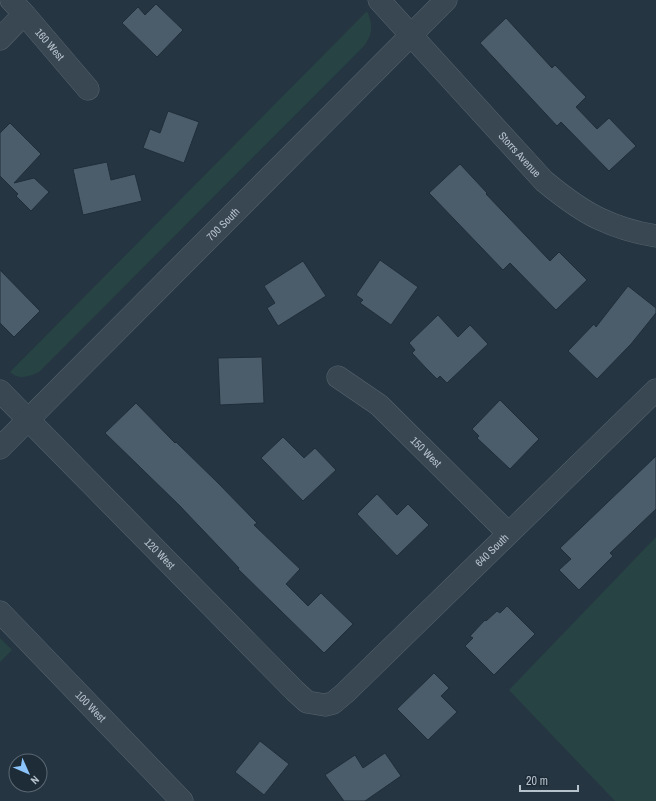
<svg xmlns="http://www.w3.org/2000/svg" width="656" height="801" font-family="'Archivo Narrow',sans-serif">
  <rect width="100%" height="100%" fill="#253542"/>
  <g fill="#274343">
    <path d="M 367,11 C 373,24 373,34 364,46 L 39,372 C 29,377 18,380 10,372 Z"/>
    <path d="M 656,537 L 656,801 L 615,801 L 509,690 Z"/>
    <path d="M 0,638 L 12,650 L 0,662 Z"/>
  </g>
  <g fill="#4b5d6b" stroke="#202e39">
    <path d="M 156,4 L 183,30 L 157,57 L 122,23 L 138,7 L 145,15 Z"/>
    <path d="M 506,18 L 552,68 L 555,65 L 586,97 L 576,107 L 597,129 L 609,118 L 636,146 L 609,171 L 561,122 L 557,126 L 480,43 Z"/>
    <path d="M 168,111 L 199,122 L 184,163 L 143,148 L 150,129 L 160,133 Z"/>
    <path d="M 10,123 L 41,154 L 14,183 L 34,178 L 49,192 L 31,211 L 16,196 L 18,194 L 0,176 L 0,133 Z"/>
    <path d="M 107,162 L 111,180 L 135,174 L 142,201 L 83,215 L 73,169 Z"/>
    <path d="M 460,164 L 487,193 L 486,194 L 550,261 L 559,252 L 587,280 L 556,310 L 510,263 L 503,270 L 429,193 Z"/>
    <path d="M 380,260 L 418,287 L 391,325 L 360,303 L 363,300 L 356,295 Z"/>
    <path d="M 303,261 L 326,296 L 278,326 L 267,308 L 275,303 L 264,286 Z"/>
    <path d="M 0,270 L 40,311 L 14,337 L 0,323 Z"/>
    <path d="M 628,286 L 656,308 L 656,313 L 631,344 L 597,379 L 568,351 L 594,324 L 596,327 Z"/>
    <path d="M 438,315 L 458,337 L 470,325 L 488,344 L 447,383 L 440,376 L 437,379 L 426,368 L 412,353 L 415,350 L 409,343 Z"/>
    <path d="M 262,357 L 264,403 L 220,405 L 218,358 Z"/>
    <path d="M 500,400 L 539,439 L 510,469 L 477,438 L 479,436 L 472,429 Z"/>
    <path d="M 136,403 L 175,443 L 176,442 L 218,483 L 257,523 L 254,525 L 300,569 L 286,584 L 308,606 L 321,593 L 353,624 L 324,653 L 238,569 L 239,568 L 179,505 L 105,433 Z"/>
    <path d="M 283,437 L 304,458 L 315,448 L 336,470 L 303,501 L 261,458 Z"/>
    <path d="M 656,456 L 656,509 L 610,553 L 613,556 L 579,590 L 559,570 L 571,559 L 560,548 Z"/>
    <path d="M 377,494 L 397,515 L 408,504 L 429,525 L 397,556 L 357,514 Z"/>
    <path d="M 507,606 L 535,634 L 494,675 L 465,646 L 473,638 L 470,636 L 485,620 L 486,621 L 497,611 L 500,613 Z"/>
    <path d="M 434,673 L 449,688 L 441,696 L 457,712 L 428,740 L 397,709 Z"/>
    <path d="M 260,741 L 289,764 L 264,795 L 235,772 Z"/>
    <path d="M 385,753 L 401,776 L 365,801 L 344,801 L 325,775 L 355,755 L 363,768 Z"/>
  </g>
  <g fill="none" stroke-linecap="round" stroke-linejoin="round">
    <g stroke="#57656f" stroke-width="23">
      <g id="minor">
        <path id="s1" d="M 11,0 L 24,14 L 88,89"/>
        <path id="s2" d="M 379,0 L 544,181 C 561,195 580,210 600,219 C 617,227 637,233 656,236"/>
        <path d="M 0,39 L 24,14"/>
        <path id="s3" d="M 338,377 L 379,405 L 508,533"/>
        <path id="s4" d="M 0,391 L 295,691 L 307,702 L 325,705 L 333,703 L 345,693 L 656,390"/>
        <path id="s5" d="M 0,448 L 446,0"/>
        <path id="s6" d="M 0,612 L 182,801"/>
      </g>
    </g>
    <use href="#minor" stroke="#394752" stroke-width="22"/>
  </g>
  <g text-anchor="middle" stroke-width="3" stroke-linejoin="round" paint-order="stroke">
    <g font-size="11" fill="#b6c2cc" stroke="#1e2c37">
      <text dy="4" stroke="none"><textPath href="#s1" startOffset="59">160 West</textPath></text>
      <text dy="4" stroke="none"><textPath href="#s2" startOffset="209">Storrs Avenue</textPath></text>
      <text dy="4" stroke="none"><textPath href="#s5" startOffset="316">700 South</textPath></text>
      <text dy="4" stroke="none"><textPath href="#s3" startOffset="116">150 West</textPath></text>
      <text dy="4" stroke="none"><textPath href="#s4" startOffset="684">640 South</textPath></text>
      <text dy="4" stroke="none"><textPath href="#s4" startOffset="228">120 West</textPath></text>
      <text dy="4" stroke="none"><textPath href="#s6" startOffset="131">100 West</textPath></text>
    </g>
  </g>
  <g transform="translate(28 773) rotate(135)"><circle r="19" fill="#1e2c37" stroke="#5b6873"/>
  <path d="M0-3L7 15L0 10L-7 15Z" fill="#8bc5fc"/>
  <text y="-6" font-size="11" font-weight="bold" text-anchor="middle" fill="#b6c2cc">N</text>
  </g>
  <path d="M520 785v6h58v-6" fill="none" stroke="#b6c2cc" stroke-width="2"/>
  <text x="526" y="785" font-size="12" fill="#b6c2cc" stroke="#1e2c37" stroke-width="3" paint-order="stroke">20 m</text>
</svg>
